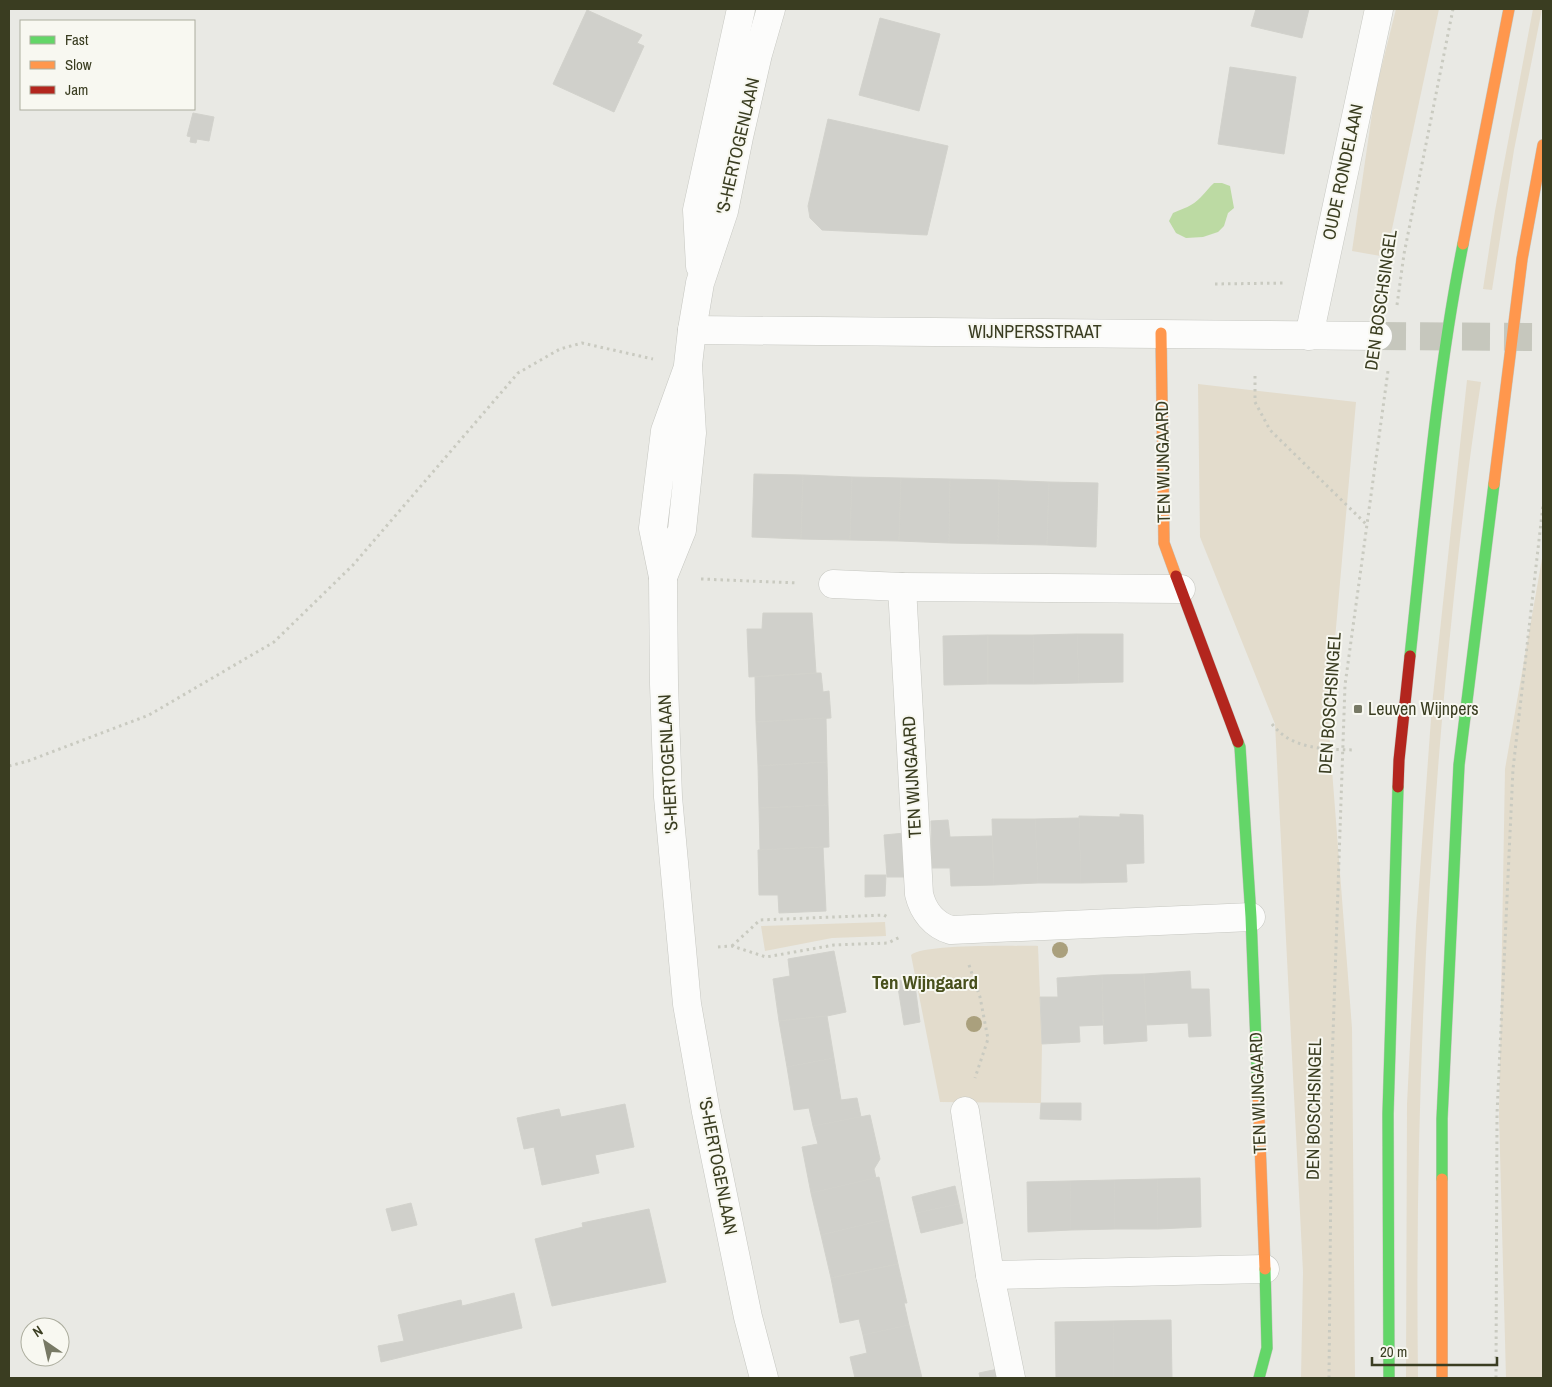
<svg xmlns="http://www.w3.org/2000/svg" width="1552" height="1387" font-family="'Archivo Narrow',sans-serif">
  <rect width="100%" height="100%" fill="#e9e9e4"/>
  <g fill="#e3dccc">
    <path d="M 1396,9 L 1439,9 L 1386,257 L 1352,251 L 1375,93 Z"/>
    <path d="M 1533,9 L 1542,9 L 1514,150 L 1492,290 L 1483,289 L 1495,211 Z"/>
    <path d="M 1467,380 L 1481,382 C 1465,483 1455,584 1445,686 C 1424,916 1415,1147 1418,1378 L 1406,1378 L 1407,1104 L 1416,926 L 1432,705 Z"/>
    <path d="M 1198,384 L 1356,402 L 1328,718 L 1352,1028 L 1355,1378 L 1301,1378 L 1303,1272 L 1275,724 L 1200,537 Z"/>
    <path d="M 1543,553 L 1543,1378 L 1506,1378 L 1499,1115 L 1505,769 Z"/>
    <path d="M 885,922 L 886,936 L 832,938 L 765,951 L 761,926 Z"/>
    <path d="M 1038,946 L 1042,1044 L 1041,1103 L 940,1102 L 911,955 C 923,944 1016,946 1038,946 Z"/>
  </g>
  <path fill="#bcdaa3" d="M 1214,183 L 1222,183 L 1230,186 L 1234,208 L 1228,213 L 1224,226 L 1218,232 L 1203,237 L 1186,238 L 1176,233 L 1169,221 L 1173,213 C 1182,209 1193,206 1201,197 C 1206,192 1209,187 1214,183 Z"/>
  <g fill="#d0d0cb" stroke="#d2d2cc">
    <path d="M 1256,9 L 1309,9 L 1302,38 L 1251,26 Z"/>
    <path d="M 587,10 L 642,35 L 637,43 L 644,46 L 614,112 L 553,84 Z"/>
    <path d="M 880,18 L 940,34 L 919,111 L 859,95 Z"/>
    <path d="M 1230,67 L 1296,77 L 1284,154 L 1218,144 Z"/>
    <path d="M 193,113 L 214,117 L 209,141 L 197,139 L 196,143 L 190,142 L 191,137 L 187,136 Z"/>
    <path d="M 828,119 L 948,146 L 927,235 L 822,230 L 810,218 L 808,206 Z"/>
    <path d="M 754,474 L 803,475 L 801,539 L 752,537 Z"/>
    <path d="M 803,475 L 852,477 L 850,540 L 801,539 Z"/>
    <path d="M 852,477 L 901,478 L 899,541 L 850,540 Z"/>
    <path d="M 901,478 L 950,479 L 949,543 L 899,541 Z"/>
    <path d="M 950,479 L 999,480 L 998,544 L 949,543 Z"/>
    <path d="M 999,480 L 1049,482 L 1047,545 L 998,544 Z"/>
    <path d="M 1049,482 L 1098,483 L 1096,547 L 1047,545 Z"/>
    <path d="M 763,613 L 812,613 L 816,673 L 749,677 L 747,629 L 762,629 Z"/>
    <path d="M 1077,634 L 1079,683 L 1034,684 L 1033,635 Z"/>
    <path d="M 1077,634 L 1123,634 L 1123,682 L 1079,683 Z"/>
    <path d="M 988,635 L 988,684 L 944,685 L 943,636 Z"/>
    <path d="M 988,635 L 1033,635 L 1034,684 L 988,684 Z"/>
    <path d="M 816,673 L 821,673 L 823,692 L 829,691 L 831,718 L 756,722 L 755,677 Z"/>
    <path d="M 826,718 L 827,762 L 758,766 L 756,722 Z"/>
    <path d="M 827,762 L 828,805 L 759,808 L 758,766 Z"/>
    <path d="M 828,805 L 829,847 L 760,850 L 759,808 Z"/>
    <path d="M 1120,814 L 1143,815 L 1144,863 L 1126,864 L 1127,882 L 1081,883 L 1079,816 L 1120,817 Z"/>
    <path d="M 1079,818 L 1081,883 L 1038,883 L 1035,819 Z"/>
    <path d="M 992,819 L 1035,819 L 1038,883 L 994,885 Z"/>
    <path d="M 948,820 L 950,837 L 992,836 L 994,885 L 951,886 L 950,868 L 932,868 L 931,821 Z"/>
    <path d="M 905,833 L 906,877 L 887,877 L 884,835 Z"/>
    <path d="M 823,847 L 826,911 L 779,913 L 778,895 L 759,895 L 758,850 Z"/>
    <path d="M 865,875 L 886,875 L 885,896 L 865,897 Z"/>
    <path d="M 834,951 L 846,1012 L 827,1016 L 779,1021 L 773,979 L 790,976 L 788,959 Z"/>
    <path d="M 1190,971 L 1191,989 L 1209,989 L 1211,1036 L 1189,1037 L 1188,1023 L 1146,1025 L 1144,974 Z"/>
    <path d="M 1144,974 L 1147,1041 L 1104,1044 L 1102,975 Z"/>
    <path d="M 1102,975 L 1103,1025 L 1079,1026 L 1080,1042 L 1042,1044 L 1040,997 L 1058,997 L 1057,978 Z"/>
    <path d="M 914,978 L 920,1022 L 904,1025 L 897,981 Z"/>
    <path d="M 827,1016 L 834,1058 L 787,1067 L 779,1021 Z"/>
    <path d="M 834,1058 L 841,1100 L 857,1098 L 861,1117 L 813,1126 L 809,1108 L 794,1110 L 787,1067 Z"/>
    <path d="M 1041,1103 L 1081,1103 L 1081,1120 L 1040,1119 Z"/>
    <path d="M 625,1104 L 634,1147 L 595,1155 L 599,1173 L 542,1185 L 534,1147 L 524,1149 L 517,1118 L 559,1109 L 561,1117 Z"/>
    <path d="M 870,1115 L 880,1159 L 874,1169 L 876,1178 L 811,1193 L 802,1147 L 818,1144 L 813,1126 Z"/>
    <path d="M 879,1177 L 888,1219 L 821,1235 L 811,1193 Z"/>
    <path d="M 1200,1178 L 1201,1227 L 1158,1229 L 1157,1179 Z"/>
    <path d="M 1157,1179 L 1158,1229 L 1115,1229 L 1114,1180 Z"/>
    <path d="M 1114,1180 L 1115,1229 L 1071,1230 L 1070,1181 Z"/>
    <path d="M 1070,1181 L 1071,1230 L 1028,1232 L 1027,1182 Z"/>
    <path d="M 955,1186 L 959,1204 L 916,1213 L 912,1197 Z"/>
    <path d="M 411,1203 L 417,1225 L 392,1231 L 386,1209 Z"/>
    <path d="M 959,1204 L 963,1223 L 921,1233 L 916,1213 Z"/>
    <path d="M 649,1209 L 666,1282 L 552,1306 L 535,1239 L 583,1227 L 582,1223 Z"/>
    <path d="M 888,1219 L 898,1264 L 831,1278 L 821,1235 Z"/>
    <path d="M 898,1264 L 907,1303 L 904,1303 L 909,1325 L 863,1335 L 859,1319 L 840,1323 L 831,1278 Z"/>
    <path d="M 514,1293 L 522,1328 L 381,1362 L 378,1346 L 404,1341 L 398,1315 L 461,1300 L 462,1306 Z"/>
    <path d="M 1171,1320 L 1172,1378 L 1114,1378 L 1113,1321 Z"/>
    <path d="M 1113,1321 L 1114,1378 L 1056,1378 L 1055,1322 Z"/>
    <path d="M 909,1325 L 922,1378 L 855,1378 L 850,1357 L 867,1353 L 863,1335 Z"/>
    <path d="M 998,1369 L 1000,1378 L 980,1378 L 979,1373 Z"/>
  </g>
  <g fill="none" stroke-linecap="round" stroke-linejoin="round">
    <path stroke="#c6c7bd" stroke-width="28" stroke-dasharray="28 14" stroke-linecap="butt" d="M 1378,336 L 1543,337"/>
    <g stroke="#c6c7c1" stroke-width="29">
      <g id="street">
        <path d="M 700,266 L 697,210 L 741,9"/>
        <path d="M 692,330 L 1378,336"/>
        <path d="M 1309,336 L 1379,9"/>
        <path d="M 687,370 L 665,431 L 653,528 L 663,577 L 682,530 L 692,433 L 688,365 L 692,330 L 700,283 L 724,211 L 739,137 L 758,54 L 771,9"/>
        <path d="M 663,577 L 664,684 L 668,797 L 687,1004 L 706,1112 L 748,1317 L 764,1378"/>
        <path d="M 833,584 L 902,587"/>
        <path d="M 1181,589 L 902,587 L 919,894 C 923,911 934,925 951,930 L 1251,917"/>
        <path d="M 965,1111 L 990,1275 L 1011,1378"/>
        <path d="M 990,1275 L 1265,1269"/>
      </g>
    </g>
    <g stroke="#c5c5be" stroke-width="12">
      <g id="fast">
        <path d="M 1410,656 C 1425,518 1436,380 1463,244"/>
        <path d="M 1238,742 L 1240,747 L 1251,917 L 1258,1093"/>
        <path d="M 1442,1179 L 1442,1119 L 1459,765 L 1494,484"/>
        <path d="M 1259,1378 L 1267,1348 L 1265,1269"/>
        <path d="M 1389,1378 L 1388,1114 L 1398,787"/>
      </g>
    </g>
    <g stroke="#c5c5be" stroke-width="12">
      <g id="slow">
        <path d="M 1463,244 L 1509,9"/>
        <path d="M 1161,333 L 1164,543 L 1176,576"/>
        <path d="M 1494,484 L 1522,259 L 1543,145"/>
        <path d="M 1258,1093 L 1265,1269"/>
        <path d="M 1442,1179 L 1442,1378"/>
      </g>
    </g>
    <g stroke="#c5c5be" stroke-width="12">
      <g id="jam">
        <path d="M 1176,576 L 1238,742"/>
        <path d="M 1398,787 L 1399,760 L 1410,656"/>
      </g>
    </g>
    <g stroke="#c9cac0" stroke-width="3" stroke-dasharray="2.5 4" stroke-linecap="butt">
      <path d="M 1215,284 L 1285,283"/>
      <path d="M 1397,305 L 1404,254 L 1453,9"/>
      <path d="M 1255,376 L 1255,402 L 1270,430 L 1366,524"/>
      <path d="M 701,579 L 798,583"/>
      <path d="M 1272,724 C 1292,750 1325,749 1355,750"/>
      <path d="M 9,766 L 28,761 L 149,715 L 274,642 L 353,565 L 518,373 L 560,349 L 582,343 L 653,359"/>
      <path d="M 732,946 L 760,920 L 884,915 L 889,918"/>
      <path d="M 718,947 L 732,946 L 766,957 L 834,945 L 888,943 L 900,937"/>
      <path d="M 969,965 L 980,997 L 988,1039 L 975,1078"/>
      <path d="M 1329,1378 L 1332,1064 L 1345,685 L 1388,371"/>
      <path d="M 1496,1378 L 1497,1114 L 1513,769 L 1543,505"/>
    </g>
    <use href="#street" stroke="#fcfcfb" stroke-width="28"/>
    <use href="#fast" stroke="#63d668" stroke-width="11"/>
    <use href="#slow" stroke="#ff974d" stroke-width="11"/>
    <use href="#jam" stroke="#b3261e" stroke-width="11"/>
  </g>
  <g fill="#aaa07d">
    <circle cx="1060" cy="950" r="8"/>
    <circle cx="974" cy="1024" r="8"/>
  </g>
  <rect fill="#777965" stroke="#f8f8f1" stroke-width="2" x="1353" y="704" width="10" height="10" rx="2.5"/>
  <g text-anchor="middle" stroke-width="4" stroke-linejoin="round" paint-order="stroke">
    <g font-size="18" fill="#3a3d21" stroke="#f8f8f1">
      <text transform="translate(738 146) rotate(-77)" y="6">'S-HERTOGENLAAN</text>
      <text transform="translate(1343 172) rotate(-78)" y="6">OUDE RONDELAAN</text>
      <text transform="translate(1381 300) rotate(-82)" y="6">DEN BOSCHSINGEL</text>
      <text x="1035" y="338">WIJNPERSSTRAAT</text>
      <text transform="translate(1163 462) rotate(-91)" y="6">TEN WIJNGAARD</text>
      <text transform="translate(1330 703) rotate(-86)" y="6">DEN BOSCHSINGEL</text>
      <text transform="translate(668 764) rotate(-93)" y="6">'S-HERTOGENLAAN</text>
      <text transform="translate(912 777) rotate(-93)" y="6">TEN WIJNGAARD</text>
      <text transform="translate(1258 1093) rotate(-92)" y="6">TEN WIJNGAARD</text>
      <text transform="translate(1314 1109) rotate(-89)" y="6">DEN BOSCHSINGEL</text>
      <text transform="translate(718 1166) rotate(79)" y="6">'S-HERTOGENLAAN</text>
    </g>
    <g font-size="18" fill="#3a3d21" stroke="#f8f8f1" text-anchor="start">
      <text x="1368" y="715">Leuven Wijnpers</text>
    </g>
    <g font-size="19" font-weight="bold" fill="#48501c" stroke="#f8f8f1">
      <text x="925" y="989">Ten Wijngaard</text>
    </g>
  </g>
  <rect width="1552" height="1387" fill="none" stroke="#3a3d21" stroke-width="20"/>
  <rect x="20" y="20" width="175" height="90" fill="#f8f8f1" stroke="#acad9e"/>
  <rect x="30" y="36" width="25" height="8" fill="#63d668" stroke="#acad9e"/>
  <text x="65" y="45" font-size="15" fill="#3a3d21">Fast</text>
  <rect x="30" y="61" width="25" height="8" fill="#ff974d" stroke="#acad9e"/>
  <text x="65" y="70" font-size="15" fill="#3a3d21">Slow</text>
  <rect x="30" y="86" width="25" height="8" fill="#b3261e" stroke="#acad9e"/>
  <text x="65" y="95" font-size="15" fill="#3a3d21">Jam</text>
  <g transform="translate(45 1342) rotate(326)"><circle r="24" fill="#f8f8f1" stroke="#acad9e"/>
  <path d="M0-4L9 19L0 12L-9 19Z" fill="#777965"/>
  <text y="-8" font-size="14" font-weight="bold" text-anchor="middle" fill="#3a3d21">N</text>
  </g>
  <path d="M1372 1357v8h125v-8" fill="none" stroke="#3a3d21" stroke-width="2.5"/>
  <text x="1380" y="1357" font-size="15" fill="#3a3d21" stroke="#f8f8f1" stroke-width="4" paint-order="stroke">20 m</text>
</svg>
